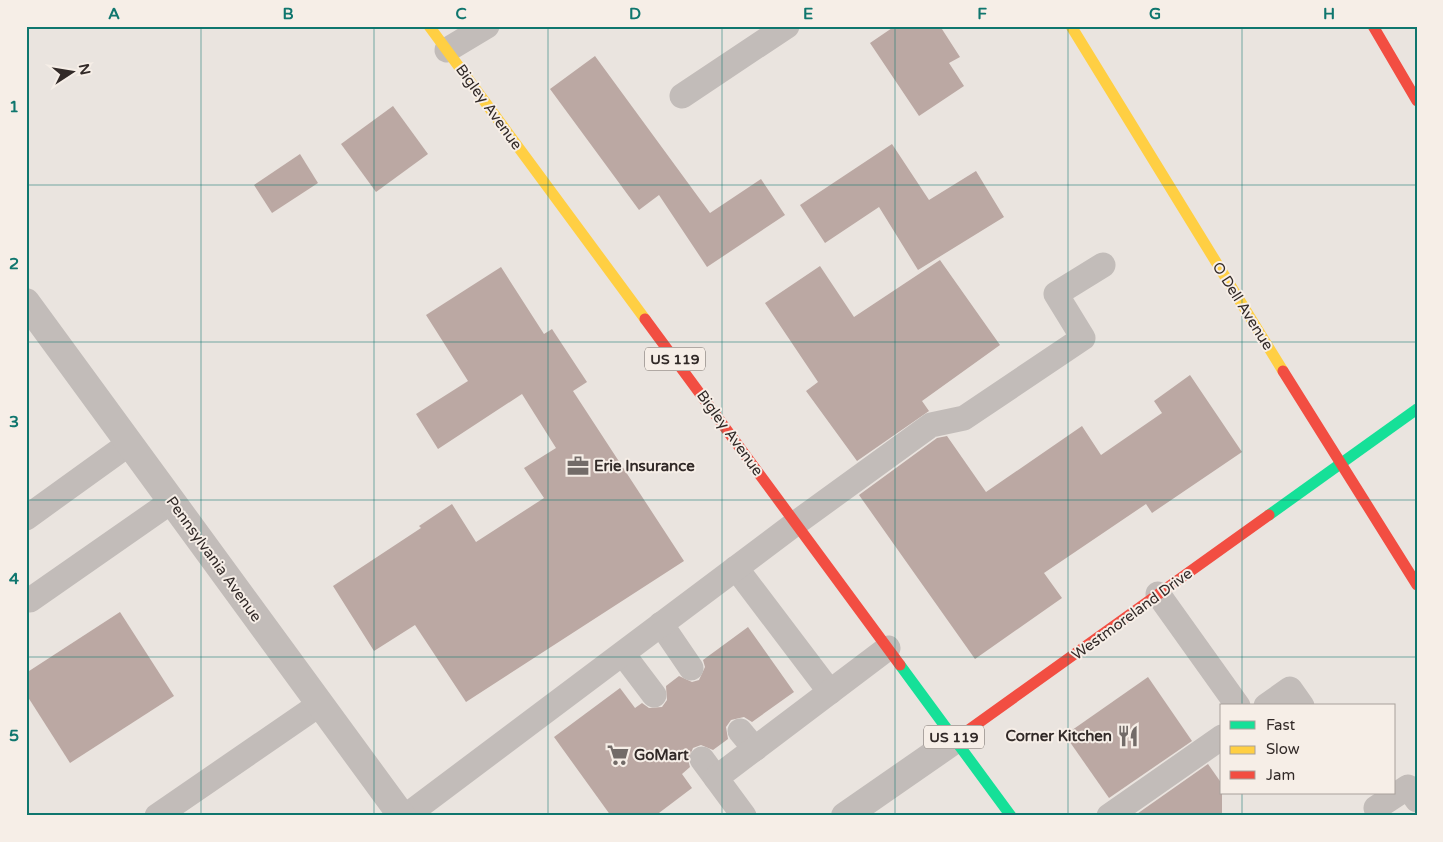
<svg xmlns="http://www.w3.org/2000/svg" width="1443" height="842" font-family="'Varela Round',sans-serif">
  <rect width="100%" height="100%" fill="#eae4df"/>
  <g fill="#bba8a3">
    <path d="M 895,26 L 940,26 L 960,57 L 949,63 L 964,86 L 919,116 L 870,43 Z"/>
    <path d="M 595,56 L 710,213 L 761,179 L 785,215 L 707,267 L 659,195 L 639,210 L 550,89 Z"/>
    <path d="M 393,106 L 428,154 L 376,192 L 341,144 Z"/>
    <path d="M 892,144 L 929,200 L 976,171 L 1004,217 L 918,270 L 879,207 L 825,243 L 800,205 Z"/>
    <path d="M 300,154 L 318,183 L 272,213 L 254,185 Z"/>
    <path d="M 940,260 L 1000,345 L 922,401 L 929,411 L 857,461 L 806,391 L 818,382 L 765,303 L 820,266 L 854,317 Z"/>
    <path d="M 501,267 L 544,334 L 552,329 L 587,382 L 573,391 L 684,561 L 466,702 L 415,625 L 374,651 L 333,586 L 421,528 L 419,526 L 452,504 L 476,542 L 544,498 L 524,468 L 556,448 L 522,394 L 438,449 L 416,414 L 468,381 L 426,315 Z"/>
    <path d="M 1190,375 L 1242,452 L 1152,513 L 1146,504 L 1044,573 L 1062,598 L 975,659 L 859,495 L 937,438 L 947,436 L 986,492 L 1082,426 L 1101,455 L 1162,413 L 1154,401 Z"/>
    <path d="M 120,612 L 174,696 L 70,763 L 26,694 L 26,673 Z"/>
    <path d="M 748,627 L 794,692 L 752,722 L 744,717 L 731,720 L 726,727 L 728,739 L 713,750 L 701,745 L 693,748 L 688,760 L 690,767 L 682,774 L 692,788 L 655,816 L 611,816 L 554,737 L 620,688 L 635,708 L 642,703 L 649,708 L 662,707 L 667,700 L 666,686 L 679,676 L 692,682 L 699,680 L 705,667 L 703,660 Z"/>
    <path d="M 1148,677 L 1192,741 L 1109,798 L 1065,735 Z"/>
    <path d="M 1208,764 L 1222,784 L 1222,816 L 1134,816 Z"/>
  </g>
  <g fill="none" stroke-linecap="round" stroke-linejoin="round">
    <g stroke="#c2bcb9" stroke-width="25">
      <path d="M 447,50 L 487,26"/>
      <path d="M 682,96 L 787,26"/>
      <path d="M 26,518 L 130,443"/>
      <path d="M 736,568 L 830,692"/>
      <path d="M 1158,594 L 1238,706"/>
      <path d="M 30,600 L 172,501"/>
      <path d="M 661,624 L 691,668"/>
      <path d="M 623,654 L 654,695"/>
      <path d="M 1266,706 L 1290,689 L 1302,706"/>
      <path d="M 740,731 L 755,749"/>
      <path d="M 702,759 L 716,778"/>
      <path d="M 1376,808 L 1408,787 L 1417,800"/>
      <path d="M 157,816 L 320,704"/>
      <path d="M 406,816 L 796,523 L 931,425 L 964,418 L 1083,338 L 1056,294 L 1103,265"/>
      <path d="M 744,816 L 716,778 L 888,648"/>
      <path d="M 1109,816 L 1222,737"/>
    </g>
    <g stroke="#c2bcb9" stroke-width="28">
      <path d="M 26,302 L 402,816"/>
      <path d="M 845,816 L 956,739"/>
    </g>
    <g stroke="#16e098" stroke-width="11">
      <path d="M 1269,515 L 1417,409"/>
      <path d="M 900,665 L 1011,816"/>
    </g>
    <g stroke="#ffcf43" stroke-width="11">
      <path d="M 429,26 L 645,319"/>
      <path d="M 1071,26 L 1283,371"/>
    </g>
    <g stroke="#f24e42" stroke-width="11">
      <path d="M 1373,26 L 1417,101"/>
      <path d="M 645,319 L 900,665"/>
      <path d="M 1283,371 L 1417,585"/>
      <path d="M 956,739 L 1269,515"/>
    </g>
  </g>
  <path fill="none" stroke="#0f766e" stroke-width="1" stroke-opacity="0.55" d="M 201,26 L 201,816M 374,26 L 374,816M 548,26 L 548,816M 722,26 L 722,816M 895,26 L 895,816M 1068,26 L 1068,816M 1242,26 L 1242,706M 26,185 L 1417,185M 26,342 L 1417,342M 26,500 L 1417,500M 26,657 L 1417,657M 1242,793 L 1242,816"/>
  <defs>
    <g id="office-bare" transform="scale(1.725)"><path d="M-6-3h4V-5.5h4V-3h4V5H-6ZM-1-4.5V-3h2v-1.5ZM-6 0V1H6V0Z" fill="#726b68" stroke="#f6eee7" stroke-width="2.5" paint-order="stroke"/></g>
    <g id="restaurant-bare" transform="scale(1.725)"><path d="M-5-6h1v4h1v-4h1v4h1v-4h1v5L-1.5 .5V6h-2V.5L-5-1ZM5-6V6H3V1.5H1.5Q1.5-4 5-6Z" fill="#726b68" stroke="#f6eee7" stroke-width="2.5" paint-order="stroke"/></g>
    <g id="supermarket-bare" transform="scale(1.725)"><path d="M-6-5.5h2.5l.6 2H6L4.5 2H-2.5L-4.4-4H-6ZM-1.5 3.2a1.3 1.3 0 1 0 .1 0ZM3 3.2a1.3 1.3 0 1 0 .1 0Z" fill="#726b68" stroke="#f6eee7" stroke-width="2.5" paint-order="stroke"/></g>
  </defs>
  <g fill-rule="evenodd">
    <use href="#office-bare" x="578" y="466"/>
    <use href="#restaurant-bare" x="1128" y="736"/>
    <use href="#supermarket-bare" x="618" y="755"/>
  </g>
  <g text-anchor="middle" stroke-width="4" stroke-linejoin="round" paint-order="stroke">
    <g fill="#f6eee7" stroke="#6d6561" stroke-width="1">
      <rect x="645" y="347.5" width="60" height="23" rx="4"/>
      <rect x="924" y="725.5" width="60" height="23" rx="4"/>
    </g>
    <g font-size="14" font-weight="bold" fill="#322a28">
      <text x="675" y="364">US 119</text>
      <text x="954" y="742">US 119</text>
    </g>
    <g font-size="15" fill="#322a28" stroke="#f6eee7">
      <text transform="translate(489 107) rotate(54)" y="5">Bigley Avenue</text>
      <text transform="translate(1243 306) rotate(58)" y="5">O Dell Avenue</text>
      <text transform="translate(730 433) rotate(54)" y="5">Bigley Avenue</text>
      <text transform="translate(214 559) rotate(54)" y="5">Pennsylvania Avenue</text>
      <text transform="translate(1132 614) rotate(-36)" y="5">Westmoreland Drive</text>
    </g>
    <g font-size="15" font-weight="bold" fill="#322a28" stroke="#f6eee7" text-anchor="start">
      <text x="594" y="471">Erie Insurance</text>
      <text x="1112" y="741" text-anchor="end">Corner Kitchen</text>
      <text x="634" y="760">GoMart</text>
    </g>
  </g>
  <rect width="1443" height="842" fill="none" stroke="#f6eee7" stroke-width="55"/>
  <rect x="1220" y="704" width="175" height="90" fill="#f6eee7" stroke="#a8a09b"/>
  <rect x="1230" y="721" width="25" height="8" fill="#16e098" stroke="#a8a09b"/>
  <text x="1266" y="730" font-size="15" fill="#322a28">Fast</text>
  <rect x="1230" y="746" width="25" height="8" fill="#ffcf43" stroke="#a8a09b"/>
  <text x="1266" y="754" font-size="15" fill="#322a28">Slow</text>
  <rect x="1230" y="771" width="25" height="8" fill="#f24e42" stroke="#a8a09b"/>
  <text x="1266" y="780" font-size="15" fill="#322a28">Jam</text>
  <g transform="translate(72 72) rotate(78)" stroke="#f6eee7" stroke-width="4" paint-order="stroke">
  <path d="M0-4L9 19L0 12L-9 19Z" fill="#322a28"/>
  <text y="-8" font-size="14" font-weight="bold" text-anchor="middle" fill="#322a28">N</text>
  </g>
  <rect x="28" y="28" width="1388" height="786" fill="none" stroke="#0f766e" stroke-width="2"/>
  <g font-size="16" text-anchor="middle" font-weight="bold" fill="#0f766e">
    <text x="114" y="19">A</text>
    <text x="288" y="19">B</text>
    <text x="461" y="19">C</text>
    <text x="635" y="19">D</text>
    <text x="808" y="19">E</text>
    <text x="982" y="19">F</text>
    <text x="1155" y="19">G</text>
    <text x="1329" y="19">H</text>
    <text x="14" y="112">1</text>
    <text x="14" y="269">2</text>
    <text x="14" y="427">3</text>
    <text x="14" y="584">4</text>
    <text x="14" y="741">5</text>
  </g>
</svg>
